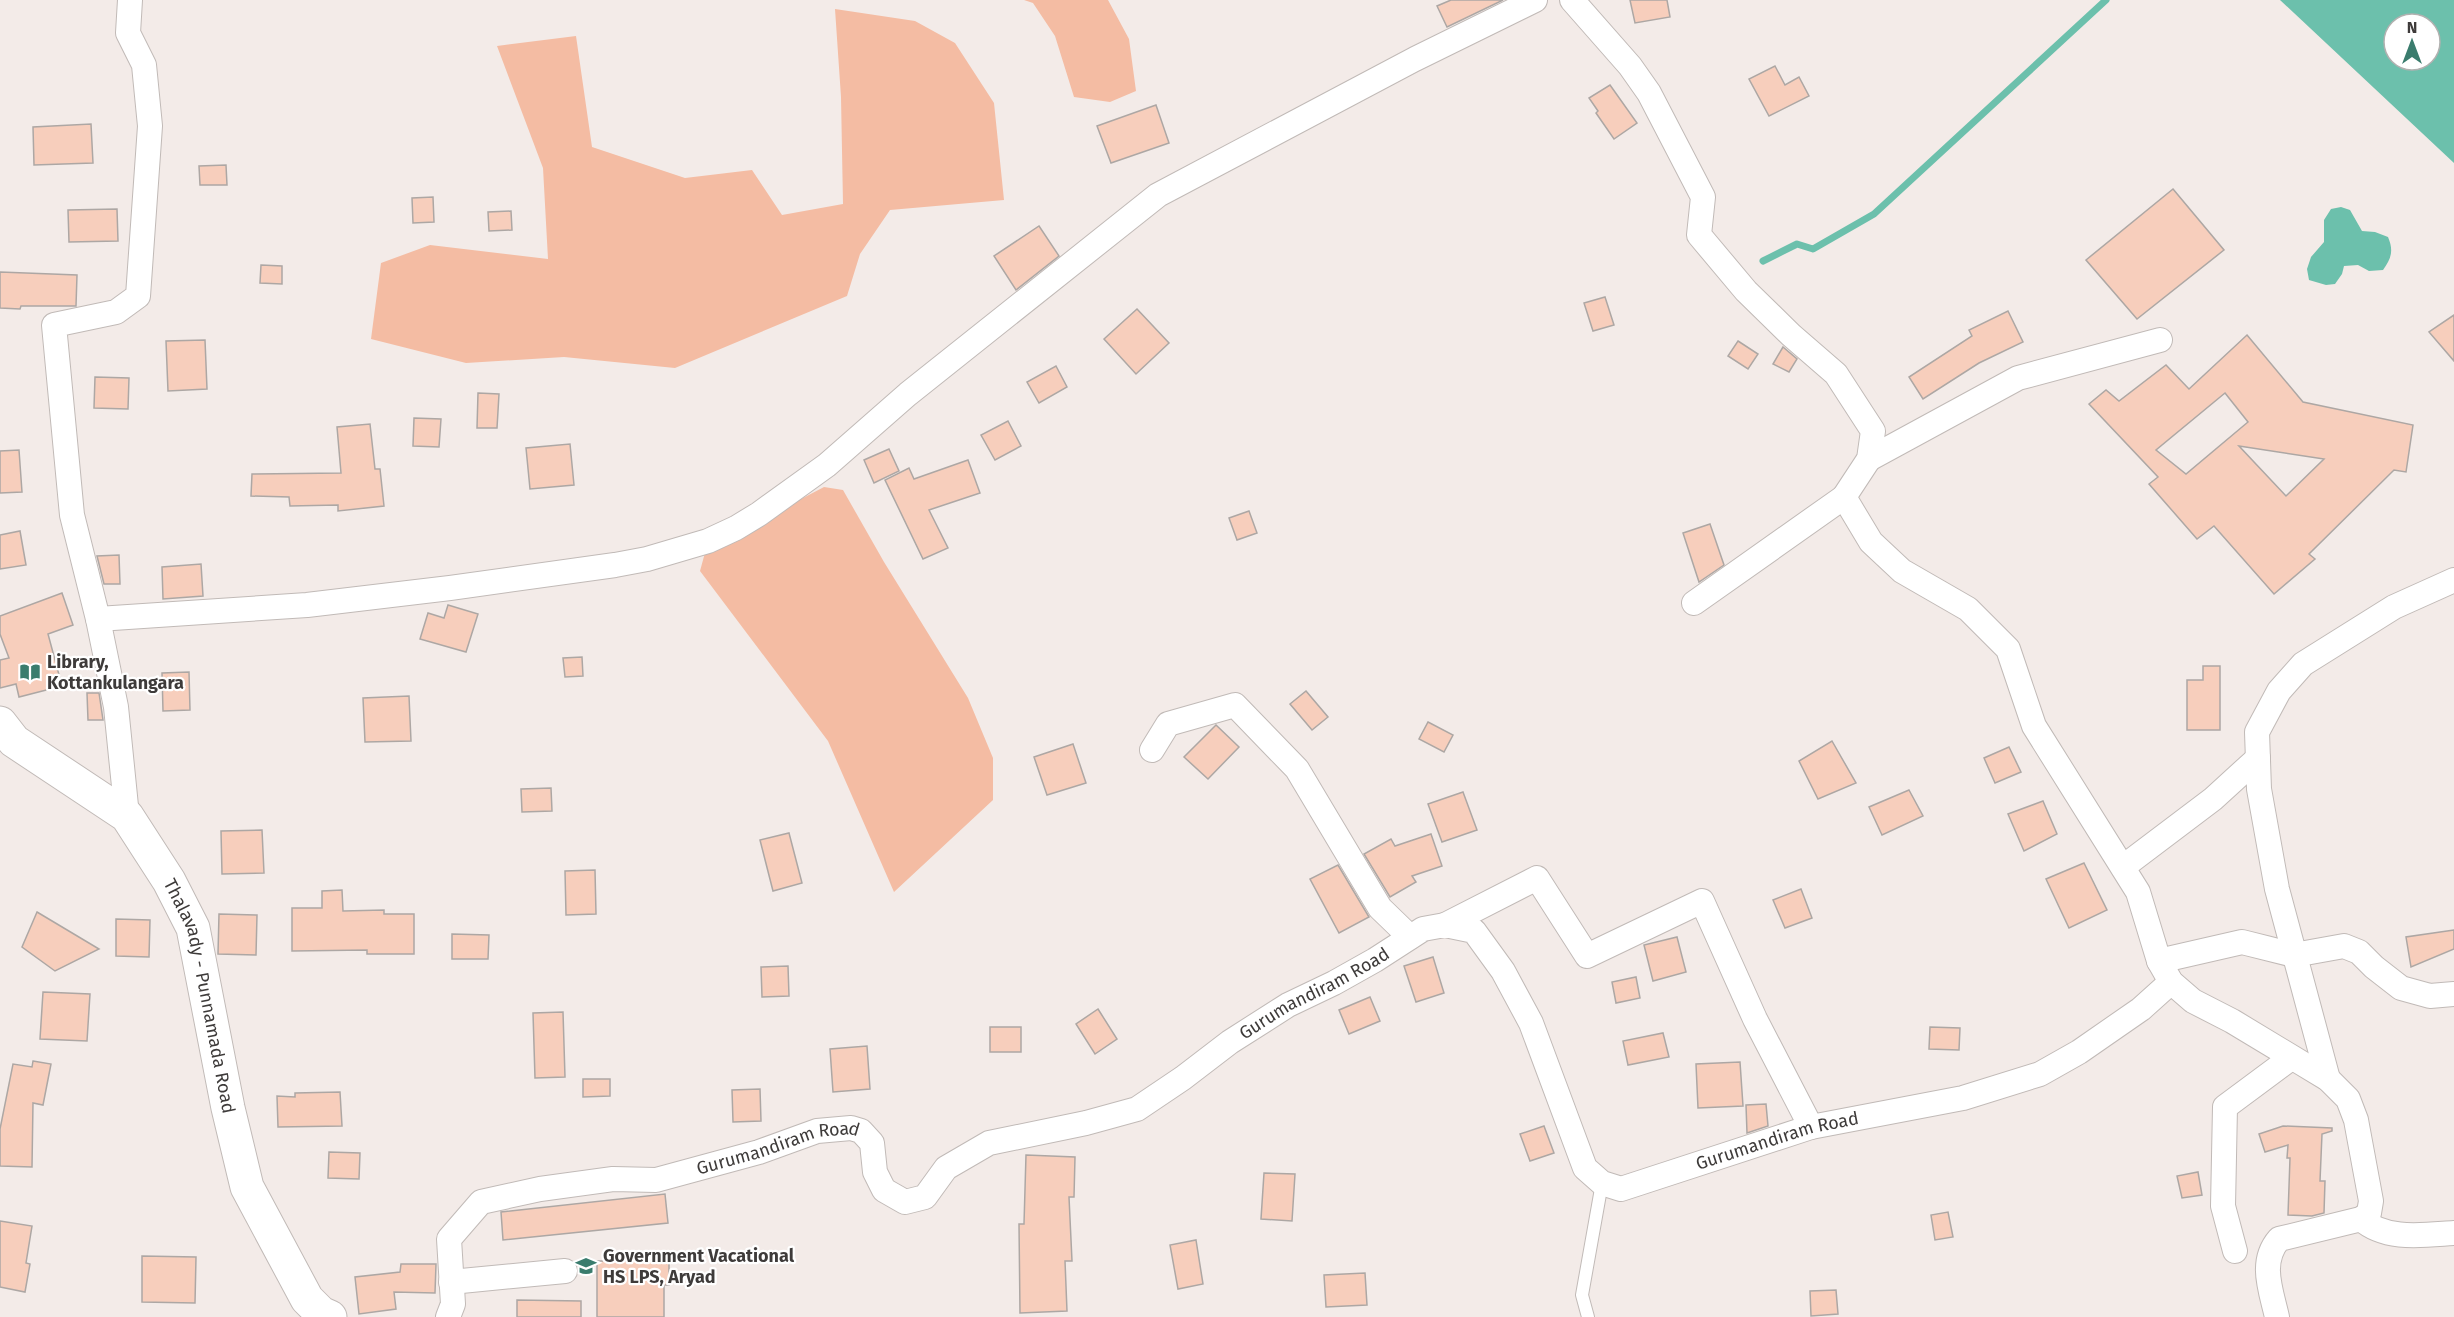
<svg xmlns="http://www.w3.org/2000/svg" width="2454" height="1317" font-family="'Fira Sans',sans-serif">
  <rect width="100%" height="100%" fill="#f3ebe8"/>
  <g fill="#f4bca3">
    <path d="M 1024,0 L 1108,0 L 1129,39 L 1136,91 L 1110,102 L 1074,97 L 1055,36 L 1033,3 Z"/>
    <path d="M 835,9 L 915,21 L 955,43 L 994,103 L 1004,200 L 890,210 L 860,254 L 847,296 L 675,368 L 564,357 L 466,363 L 371,339 L 381,263 L 430,245 L 548,259 L 543,168 L 497,46 L 576,36 L 592,147 L 685,178 L 752,170 L 782,215 L 843,204 L 841,97 Z"/>
    <path d="M 824,487 L 843,490 L 884,562 L 968,698 L 993,758 L 993,800 L 894,892 L 828,741 L 700,571 L 706,549 Z"/>
  </g>
  <g fill="#6cc0ac" fill-rule="evenodd">
    <path d="M 2280,0 L 2454,0 L 2454,163 ZM 2394,24 L 2430,24 L 2430,60 L 2394,60 Z"/>
    <path d="M 2341,207 L 2350,210 L 2362,231 L 2375,232 L 2388,237 C 2394,251 2391,259 2383,270 L 2369,271 L 2358,265 L 2344,266 L 2342,274 L 2335,284 L 2326,285 L 2309,280 L 2307,269 L 2311,257 L 2324,242 L 2324,220 L 2331,209 Z"/>
  </g>
  <g fill="none" stroke-linecap="round" stroke-linejoin="round">
    <path stroke="#6cc0ac" stroke-width="7" d="M 1763,261 L 1797,244 L 1813,249 L 1874,214 L 2106,0"/>
  </g>
  <g fill="#f7cebc" stroke="#ada7a4" stroke-width="1.5" fill-rule="evenodd">
    <path d="M 1451,0 L 1503,0 L 1447,27 L 1437,6 Z"/>
    <path d="M 1630,0 L 1667,0 L 1670,17 L 1635,23 Z"/>
    <path d="M 1775,66 L 1785,85 L 1799,77 L 1809,96 L 1769,116 L 1749,79 Z"/>
    <path d="M 1610,85 L 1637,123 L 1614,139 L 1596,113 L 1598,111 L 1589,98 Z"/>
    <path d="M 1156,105 L 1169,143 L 1111,163 L 1097,126 Z"/>
    <path d="M 91,124 L 93,163 L 34,165 L 33,127 Z"/>
    <path d="M 226,165 L 227,185 L 200,185 L 199,166 Z"/>
    <path d="M 2173,189 L 2224,250 L 2137,319 L 2086,260 Z"/>
    <path d="M 433,197 L 434,222 L 413,223 L 412,198 Z"/>
    <path d="M 117,209 L 118,241 L 69,242 L 68,210 Z"/>
    <path d="M 511,211 L 512,230 L 489,231 L 488,212 Z"/>
    <path d="M 1039,226 L 1059,256 L 1016,290 L 994,256 Z"/>
    <path d="M 261,265 L 282,266 L 282,284 L 260,283 Z"/>
    <path d="M 0,272 L 77,275 L 76,306 L 21,306 L 20,309 L 0,308 Z"/>
    <path d="M 1605,297 L 1614,325 L 1593,331 L 1584,303 Z"/>
    <path d="M 1137,309 L 1169,343 L 1136,374 L 1104,339 Z"/>
    <path d="M 2008,311 L 2023,342 L 1979,363 L 1923,399 L 1909,377 L 1972,336 L 1969,330 Z"/>
    <path d="M 2454,315 L 2454,361 L 2429,332 Z"/>
    <path d="M 2247,335 L 2303,402 L 2413,425 L 2406,472 L 2394,470 L 2309,554 L 2315,559 L 2274,594 L 2214,526 L 2197,539 L 2149,484 L 2158,477 L 2089,404 L 2106,390 L 2119,401 L 2166,365 L 2189,389 ZM 2225,393 L 2248,422 L 2186,474 L 2156,450 ZM 2239,446 L 2324,459 L 2286,496 Z"/>
    <path d="M 205,340 L 207,389 L 168,391 L 166,341 Z"/>
    <path d="M 1738,341 L 1758,354 L 1748,369 L 1728,356 Z"/>
    <path d="M 1783,347 L 1797,359 L 1789,372 L 1773,364 Z"/>
    <path d="M 1056,366 L 1067,387 L 1039,403 L 1027,382 Z"/>
    <path d="M 95,377 L 129,378 L 128,409 L 94,408 Z"/>
    <path d="M 478,393 L 499,394 L 497,428 L 477,428 Z"/>
    <path d="M 414,418 L 441,419 L 439,447 L 413,446 Z"/>
    <path d="M 1008,421 L 1021,446 L 995,460 L 981,435 Z"/>
    <path d="M 370,424 L 375,469 L 380,469 L 384,506 L 338,511 L 338,505 L 290,506 L 289,497 L 251,496 L 252,474 L 341,473 L 337,427 Z"/>
    <path d="M 570,444 L 574,485 L 530,489 L 526,448 Z"/>
    <path d="M 889,449 L 899,471 L 874,483 L 864,460 Z"/>
    <path d="M 19,450 L 22,492 L 0,493 L 0,451 Z"/>
    <path d="M 968,460 L 980,493 L 929,510 L 948,548 L 923,559 L 885,480 L 909,468 L 914,479 Z"/>
    <path d="M 1249,511 L 1257,533 L 1237,540 L 1229,518 Z"/>
    <path d="M 1710,524 L 1724,565 L 1699,582 L 1683,533 Z"/>
    <path d="M 20,531 L 26,565 L 0,569 L 0,535 Z"/>
    <path d="M 119,555 L 120,584 L 104,584 L 97,556 Z"/>
    <path d="M 201,564 L 203,596 L 163,599 L 162,567 Z"/>
    <path d="M 62,593 L 73,625 L 48,634 L 62,686 L 19,697 L 16,684 L 0,688 L 0,660 L 9,658 L 0,634 L 0,616 Z"/>
    <path d="M 448,605 L 478,614 L 466,652 L 420,639 L 428,613 L 444,618 Z"/>
    <path d="M 582,657 L 583,676 L 565,677 L 563,658 Z"/>
    <path d="M 2203,666 L 2220,666 L 2220,730 L 2187,730 L 2187,680 L 2203,680 Z"/>
    <path d="M 189,672 L 190,710 L 163,711 L 162,673 Z"/>
    <path d="M 1306,691 L 1328,717 L 1312,730 L 1290,704 Z"/>
    <path d="M 87,693 L 99,693 L 103,720 L 88,720 Z"/>
    <path d="M 409,696 L 411,741 L 365,742 L 363,698 Z"/>
    <path d="M 1428,722 L 1453,735 L 1444,752 L 1419,739 Z"/>
    <path d="M 1216,725 L 1239,747 L 1208,779 L 1184,757 Z"/>
    <path d="M 1832,741 L 1856,783 L 1818,799 L 1799,761 Z"/>
    <path d="M 1073,744 L 1086,783 L 1047,795 L 1034,757 Z"/>
    <path d="M 2009,747 L 2021,772 L 1995,783 L 1984,758 Z"/>
    <path d="M 551,788 L 552,811 L 522,812 L 521,789 Z"/>
    <path d="M 1909,790 L 1923,816 L 1882,835 L 1869,807 Z"/>
    <path d="M 1463,792 L 1477,830 L 1442,842 L 1428,804 Z"/>
    <path d="M 2043,801 L 2057,834 L 2024,851 L 2008,814 Z"/>
    <path d="M 262,830 L 264,873 L 222,874 L 221,831 Z"/>
    <path d="M 789,833 L 802,883 L 773,891 L 760,840 Z"/>
    <path d="M 1431,834 L 1442,866 L 1412,876 L 1416,882 L 1390,897 L 1364,854 L 1391,839 L 1395,846 Z"/>
    <path d="M 2084,863 L 2107,910 L 2069,928 L 2046,879 Z"/>
    <path d="M 1338,865 L 1369,917 L 1339,933 L 1310,879 Z"/>
    <path d="M 595,870 L 596,914 L 566,915 L 565,871 Z"/>
    <path d="M 1801,889 L 1812,918 L 1785,928 L 1773,900 Z"/>
    <path d="M 342,890 L 343,911 L 384,910 L 384,914 L 414,914 L 414,954 L 367,954 L 367,950 L 292,951 L 292,908 L 322,908 L 322,891 Z"/>
    <path d="M 37,912 L 99,949 L 55,971 L 22,947 Z"/>
    <path d="M 219,914 L 257,915 L 256,955 L 218,954 Z"/>
    <path d="M 116,919 L 150,920 L 149,957 L 116,956 Z"/>
    <path d="M 2454,930 L 2454,949 L 2411,967 L 2406,937 Z"/>
    <path d="M 452,934 L 489,935 L 488,959 L 452,959 Z"/>
    <path d="M 1677,937 L 1686,972 L 1653,981 L 1644,945 Z"/>
    <path d="M 1433,957 L 1444,993 L 1416,1002 L 1404,966 Z"/>
    <path d="M 788,966 L 789,996 L 762,997 L 761,967 Z"/>
    <path d="M 1636,977 L 1640,998 L 1616,1003 L 1612,982 Z"/>
    <path d="M 43,992 L 90,994 L 87,1041 L 40,1039 Z"/>
    <path d="M 1370,997 L 1380,1021 L 1349,1034 L 1339,1010 Z"/>
    <path d="M 1098,1009 L 1117,1039 L 1095,1054 L 1076,1024 Z"/>
    <path d="M 563,1012 L 565,1077 L 535,1078 L 533,1013 Z"/>
    <rect x="990" y="1027" width="31" height="25"/>
    <path d="M 1930,1027 L 1960,1028 L 1959,1050 L 1929,1049 Z"/>
    <path d="M 1663,1033 L 1669,1057 L 1628,1065 L 1623,1041 Z"/>
    <path d="M 867,1046 L 870,1089 L 833,1092 L 830,1049 Z"/>
    <path d="M 33,1061 L 51,1064 L 43,1105 L 33,1103 L 32,1167 L 0,1166 L 0,1129 L 13,1064 L 32,1067 Z"/>
    <path d="M 1740,1062 L 1743,1106 L 1698,1108 L 1696,1064 Z"/>
    <path d="M 583,1079 L 610,1079 L 610,1096 L 583,1097 Z"/>
    <path d="M 760,1089 L 761,1121 L 733,1122 L 732,1090 Z"/>
    <path d="M 340,1092 L 342,1126 L 278,1127 L 277,1096 L 295,1097 L 295,1093 Z"/>
    <path d="M 1766,1104 L 1768,1126 L 1747,1133 L 1746,1105 Z"/>
    <path d="M 1544,1126 L 1554,1153 L 1530,1161 L 1520,1134 Z"/>
    <path d="M 2283,1126 L 2332,1128 L 2332,1131 L 2322,1134 L 2320,1181 L 2325,1181 L 2324,1213 L 2312,1216 L 2288,1215 L 2290,1158 L 2287,1158 L 2288,1145 L 2265,1152 L 2259,1134 Z"/>
    <path d="M 329,1152 L 360,1153 L 359,1179 L 328,1178 Z"/>
    <path d="M 1026,1155 L 1075,1157 L 1074,1197 L 1069,1197 L 1072,1261 L 1065,1261 L 1067,1311 L 1020,1313 L 1019,1224 L 1024,1224 Z"/>
    <path d="M 2198,1172 L 2202,1195 L 2182,1198 L 2177,1176 Z"/>
    <path d="M 1264,1173 L 1295,1174 L 1292,1221 L 1261,1219 Z"/>
    <path d="M 665,1194 L 668,1223 L 503,1240 L 501,1212 Z"/>
    <path d="M 1948,1212 L 1953,1237 L 1935,1240 L 1931,1215 Z"/>
    <path d="M 0,1221 L 32,1226 L 26,1263 L 30,1264 L 25,1292 L 0,1287 Z"/>
    <path d="M 1196,1240 L 1203,1284 L 1178,1289 L 1170,1245 Z"/>
    <path d="M 142,1256 L 196,1257 L 195,1303 L 142,1302 Z"/>
    <path d="M 597,1261 L 669,1261 L 669,1285 L 664,1285 L 664,1317 L 597,1317 Z"/>
    <path d="M 401,1264 L 436,1264 L 435,1293 L 394,1292 L 396,1309 L 359,1314 L 355,1277 L 400,1272 Z"/>
    <path d="M 1365,1273 L 1367,1305 L 1326,1307 L 1324,1275 Z"/>
    <path d="M 1836,1290 L 1838,1314 L 1811,1316 L 1810,1291 Z"/>
    <path d="M 517,1300 L 581,1301 L 581,1317 L 517,1317 Z"/>
  </g>
  <g fill="none" stroke-linecap="round" stroke-linejoin="round">
    <g stroke="#c1bab7" stroke-width="14">
      <path id="service" d="M 1588,1317 L 1582,1295 L 1602,1183"/>
    </g>
    <g stroke="#c1bab7" stroke-width="26">
      <g id="minor">
        <path d="M 1572,0 L 1630,66 L 1649,93 L 1703,197 L 1699,235 L 1746,291 L 1791,335 L 1836,374 L 1873,431 L 1869,459 L 1844,497 L 1871,542 L 1902,571 L 1968,609 L 2008,649 L 2034,726 L 2138,892 L 2159,961 L 2171,982 L 2193,1001 L 2232,1021 L 2328,1079 L 2348,1099 L 2356,1120 L 2371,1201 L 2369,1213 L 2361,1219 L 2279,1239 C 2259,1262 2271,1290 2277,1317"/>
        <path d="M 1869,459 L 2018,378 L 2160,340"/>
        <path d="M 1694,603 L 1844,497"/>
        <path d="M 98,619 L 307,605 L 450,588 L 615,565 L 647,559 L 708,541 L 736,528 L 759,514 L 827,465 L 908,394 L 1158,195 L 1415,59 L 1535,0"/>
        <path d="M 1152,750 L 1168,724 L 1235,705 L 1297,769 L 1380,908 L 1410,937"/>
        <path d="M 127,816 L 116,707 L 98,619 L 72,515 L 54,325 L 116,312 L 138,296 L 150,126 L 144,65 L 128,33 L 130,0"/>
        <path d="M 2123,867 L 2213,799 L 2258,758"/>
        <path d="M 1445,925 L 1537,878 L 1587,956 L 1702,901 L 1755,1019 L 1811,1127"/>
        <path d="M 2159,961 L 2242,942 L 2294,955 L 2344,946 L 2359,952 L 2374,967 L 2401,988 L 2430,996 L 2454,994"/>
        <path d="M 2328,1079 L 2277,889 L 2259,789 L 2257,732 L 2279,691 L 2303,664 L 2394,607 L 2454,580"/>
        <path d="M 2361,1219 C 2386,1241 2423,1235 2454,1233"/>
        <path d="M 2235,1251 L 2223,1206 L 2225,1107 L 2291,1058"/>
        <path d="M 451,1282 L 565,1271"/>
        <path id="s1" d="M 448,1317 L 453,1304 L 449,1239 L 481,1202 L 540,1189 L 613,1179 L 656,1180 L 759,1152 L 817,1131 L 851,1128 L 861,1131 L 872,1143 L 875,1172 L 884,1190 L 905,1202 L 925,1197 L 946,1168 L 989,1143 L 1086,1123 L 1137,1109 L 1183,1078 L 1230,1042 L 1288,1005 L 1334,983 L 1375,960 L 1423,929 L 1445,925 L 1474,931 L 1503,971 L 1531,1023 L 1585,1168 L 1602,1183 L 1621,1189 L 1811,1127 L 1963,1098 L 2040,1074 L 2079,1052 L 2141,1009 L 2171,982"/>
      </g>
    </g>
    <g stroke="#c1bab7" stroke-width="35">
      <g id="secondary">
        <path id="s2" d="M 0,723 L 14,741 L 127,816 L 169,881 L 193,928 L 228,1108 L 247,1187 L 307,1299 L 321,1313 L 330,1317"/>
      </g>
    </g>
    <use href="#service" stroke="#fff" stroke-width="12"/>
    <use href="#minor" stroke="#fff" stroke-width="24"/>
    <use href="#secondary" stroke="#fff" stroke-width="33"/>
  </g>
  <defs>
    <g id="library-bare" transform="scale(1.62)"><path d="M-6-4Q-3-5.5-.7-3.5V5Q-3 3-6 4ZM6-4Q3-5.5 .7-3.5V5Q3 3 6 4Z" fill="#3a7c6d" stroke="#fff" stroke-width="2.5" paint-order="stroke"/></g>
    <g id="school-bare" transform="scale(1.62)"><path d="M0-5L7-2L0 1L-7-2ZM-4 1L0 2.5L4 1V4Q0 6-4 4Z" fill="#3a7c6d" stroke="#fff" stroke-width="2.5" paint-order="stroke"/></g>
  </defs>
  <g fill-rule="evenodd">
    <use href="#library-bare" x="30" y="672"/>
    <use href="#school-bare" x="586" y="1266"/>
  </g>
  <g text-anchor="middle" stroke-width="4.5" stroke-linejoin="round" paint-order="stroke">
    <g font-size="18" font-weight="bold" fill="#3e3b3a" stroke="#fff" text-anchor="start">
      <text x="47" y="668">Library,<tspan x="47" dy="21">Kottankulangara</tspan></text>
      <text x="603" y="1262">Government Vacational<tspan x="603" dy="21">HS LPS, Aryad</tspan></text>
    </g>
    <g font-size="18" fill="#3e3b3a" stroke="#fff">
      <text dy="6" stroke="none"><textPath href="#s1" startOffset="1078">Gurumandiram Road</textPath></text>
      <text dy="6" stroke="none"><textPath href="#s2" startOffset="356">Thalavady - Punnamada Road</textPath></text>
      <text dy="6" stroke="none"><textPath href="#s1" startOffset="1726">Gurumandiram Road</textPath></text>
      <text dy="6" stroke="none"><textPath href="#s1" startOffset="432">Gurumandiram Road</textPath></text>
    </g>
  </g>
  <g transform="translate(2412 42)"><circle r="28" fill="#ffffff" stroke="#b2b1b0" stroke-width="1.5"/>
  <path d="M0-4.5L10 22L0 15L-10 22Z" fill="#3a7c6d"/>
  <text y="-9" font-size="16" font-weight="bold" text-anchor="middle" fill="#3e3b3a">N</text>
  </g>
</svg>
